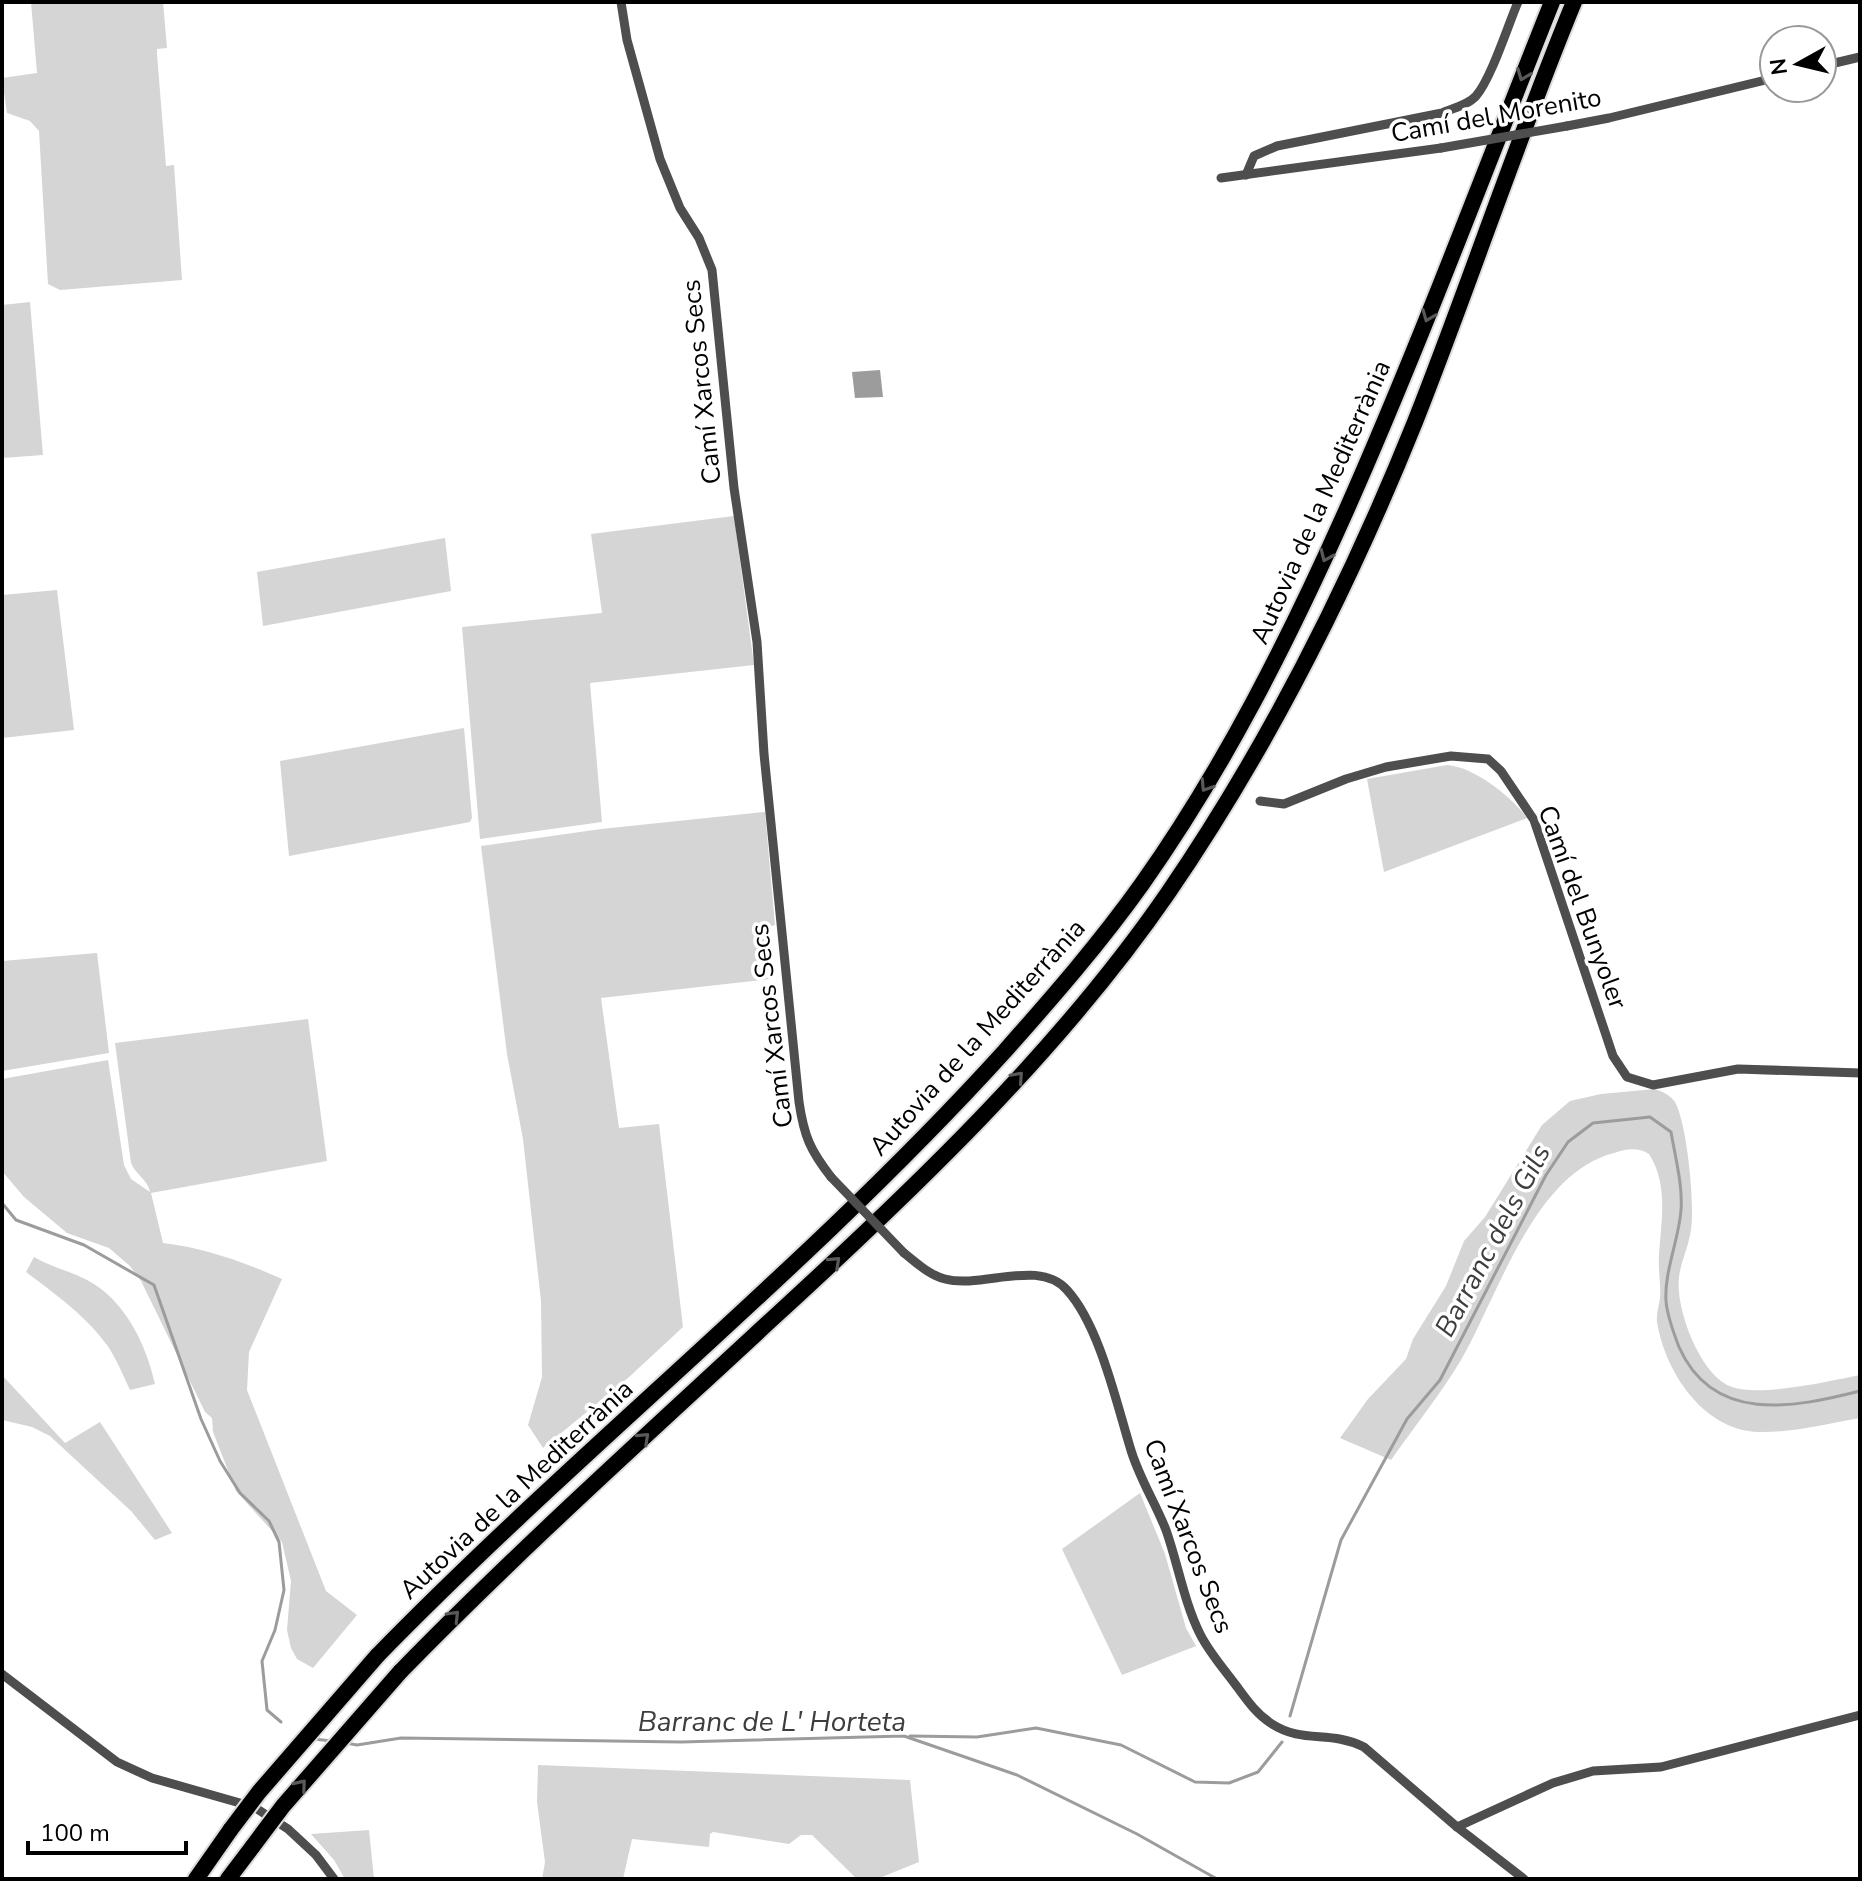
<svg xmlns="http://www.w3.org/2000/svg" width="1862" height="1881" font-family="'Nunito Sans',sans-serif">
  <rect width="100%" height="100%" fill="#fff"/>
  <g fill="#d5d5d5">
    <path d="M 31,2 L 163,2 L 167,48 L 157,49 L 157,54 L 166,166 L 174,165 L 182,280 L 60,290 L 48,284 L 39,131 L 30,121 L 7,113 L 2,78 L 37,73 Z"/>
    <path d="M 30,302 L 43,455 L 2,458 L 2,305 Z"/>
    <path d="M 734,516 L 754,665 L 590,683 L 602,822 L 480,839 L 462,627 L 602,613 L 591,534 Z"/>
    <path d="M 445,538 L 451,591 L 263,626 L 257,572 Z"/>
    <path d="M 57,590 L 74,730 L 2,738 L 2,595 Z"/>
    <path d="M 464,728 L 472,818 L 470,822 L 289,856 L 280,761 Z"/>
    <path d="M 1447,765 C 1474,767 1511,796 1527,818 L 1384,872 L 1367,779 Z"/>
    <path d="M 765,812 L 775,925 L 766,928 L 770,979 L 601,998 L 619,1128 L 659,1124 L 683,1327 L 628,1378 L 543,1448 L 528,1425 L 542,1377 L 541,1301 L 523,1139 L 507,1054 L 481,846 L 601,829 Z"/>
    <path d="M 97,953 L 109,1053 L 2,1071 L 2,961 Z"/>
    <path d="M 308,1019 L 327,1161 L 151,1193 L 163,1243 C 205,1248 244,1262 282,1279 L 249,1352 L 247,1390 L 326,1591 L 357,1615 L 313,1668 L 297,1659 L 291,1648 L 287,1630 L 291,1581 L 282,1542 L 236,1491 L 213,1432 L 212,1418 L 205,1412 L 141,1281 L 130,1266 L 109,1248 L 67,1233 L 24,1197 L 2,1171 L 2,1079 L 108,1060 L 124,1165 L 131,1179 L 150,1192 C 148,1180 136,1175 131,1163 L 115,1043 Z"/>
    <path d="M 1655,1089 C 1663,1092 1670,1095 1675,1102 C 1687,1123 1695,1205 1691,1229 C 1689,1246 1681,1261 1679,1277 C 1675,1308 1700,1376 1732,1387 C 1761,1397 1830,1381 1860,1375 L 1860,1418 C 1827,1424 1790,1433 1757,1432 C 1702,1429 1665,1371 1657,1322 C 1656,1314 1659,1306 1660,1298 C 1661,1284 1658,1270 1659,1255 C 1661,1222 1669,1185 1649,1154 C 1638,1147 1626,1149 1614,1153 C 1534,1173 1498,1296 1461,1360 C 1440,1395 1414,1427 1391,1460 L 1340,1438 L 1368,1399 L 1406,1359 L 1413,1339 L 1446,1286 L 1464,1241 L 1485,1217 L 1542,1125 L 1570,1101 L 1601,1094 Z"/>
    <path d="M 34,1257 C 51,1267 70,1271 87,1280 C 125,1300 146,1344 155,1384 L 130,1390 C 123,1375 116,1358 107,1345 C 86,1316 54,1293 26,1272 Z"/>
    <path d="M 2,1375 L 65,1443 L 100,1422 L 172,1533 L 155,1540 L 131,1511 L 50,1436 L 32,1427 L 2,1420 Z"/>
    <path d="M 1140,1493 L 1165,1554 L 1186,1628 L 1196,1646 L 1122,1675 L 1062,1549 Z"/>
    <path d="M 538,1765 L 910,1780 L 919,1862 L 877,1879 L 857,1879 L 812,1835 L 801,1835 L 789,1844 L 713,1832 L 710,1834 L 709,1847 L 632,1839 L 623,1879 L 542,1879 L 545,1862 L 537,1802 Z"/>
    <path d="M 369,1830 L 374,1879 L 345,1879 L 334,1860 L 311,1834 Z"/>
  </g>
  <path fill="#9c9c9c" d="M 880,370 L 883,397 L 855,398 L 852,372 Z"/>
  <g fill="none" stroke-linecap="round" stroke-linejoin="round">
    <g stroke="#9c9c9c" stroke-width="3">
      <path d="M 2,1203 L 16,1220 L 84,1245 L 154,1285 L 201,1419 L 220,1461 L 240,1493 L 269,1521 L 279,1542 L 284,1590 L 275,1630 L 262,1661 L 267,1710 L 281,1722"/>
      <path d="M 1290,1716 L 1341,1540 L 1407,1419 L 1440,1380 L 1546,1175 L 1568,1142 L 1593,1123 L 1650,1117 L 1671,1132 C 1675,1156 1683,1186 1681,1210 C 1679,1239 1664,1272 1666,1301 C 1667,1315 1674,1334 1679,1347 C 1713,1424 1793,1408 1860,1391"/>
      <path d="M 910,1736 L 977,1737 L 1036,1728 L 1121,1745 L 1195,1782 L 1229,1783 L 1258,1772 L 1282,1742"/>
      <path d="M 314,1739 L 331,1741"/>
      <path d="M 346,1743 L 357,1745 L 401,1738 L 681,1742 L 904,1736 L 1017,1775 L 1137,1834 L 1217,1879"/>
    </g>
    <g stroke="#dbdbdb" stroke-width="20">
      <g id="motorway">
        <path d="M 377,1656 C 580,1448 809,1267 1004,1052 C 1052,998 1100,943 1142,884 C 1224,768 1288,641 1346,511 C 1420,344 1484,172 1552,2"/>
        <path d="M 400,1672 C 519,1550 646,1436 771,1320 C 912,1191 1060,1050 1168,893 C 1268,747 1349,586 1415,422 C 1470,283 1517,140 1574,2"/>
        <path d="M 196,1879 L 231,1829"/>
        <path d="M 228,1879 L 253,1846"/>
      </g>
    </g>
    <g stroke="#4e4e4e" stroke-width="9">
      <path d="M 621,2 L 627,40 L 660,159 L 680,208 L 699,238 L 712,270 L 734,488 L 757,642 L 764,754 L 799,1102 C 804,1136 810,1150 831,1177"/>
      <path d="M 1822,66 L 1860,57"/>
      <path d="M 1567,126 L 1609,118 L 1774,78"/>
      <path d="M 1246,175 L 1254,156 L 1277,146 L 1442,113 C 1453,108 1468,105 1476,96 C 1491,79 1508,25 1518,2"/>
      <path d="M 1221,178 L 1441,148"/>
      <path d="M 1260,801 L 1284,804 L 1346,779 L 1386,767 L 1451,756 L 1488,759 L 1501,771 L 1534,820 L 1613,1056 L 1627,1077 L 1653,1085 L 1738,1069 L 1860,1073"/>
      <path d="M 904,1253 C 917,1263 929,1275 945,1279 C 983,1289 1039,1258 1067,1290 C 1099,1325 1116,1401 1130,1447 C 1138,1476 1155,1502 1166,1530 C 1178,1564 1184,1602 1200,1634 C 1209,1652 1223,1668 1235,1684 C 1246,1699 1256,1714 1272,1724 C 1303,1744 1330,1730 1364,1747 L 1457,1827 L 1524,1879"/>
      <path d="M 2,1674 L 117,1762 L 152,1778 L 254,1807 L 288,1829 L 316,1855 L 334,1879"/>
      <path d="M 1457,1827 L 1553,1783 L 1593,1771 L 1661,1767 L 1860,1715"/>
    </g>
    <use href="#motorway" stroke="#000" stroke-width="16"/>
    <g stroke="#dbdbdb" stroke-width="20" stroke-linecap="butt">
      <g id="motorway-bridge">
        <path d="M 231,1829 L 259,1792 L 377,1656"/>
        <path d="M 253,1846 L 283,1806 L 400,1672"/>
      </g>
    </g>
    <g stroke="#4e4e4e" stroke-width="9">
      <path d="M 1441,148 L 1567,126"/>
      <path d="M 831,1177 L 904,1253"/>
    </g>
    <use href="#motorway-bridge" stroke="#000" stroke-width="16"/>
  </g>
  <defs><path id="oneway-chevron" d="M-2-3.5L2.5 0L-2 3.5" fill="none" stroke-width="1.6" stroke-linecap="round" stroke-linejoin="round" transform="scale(2)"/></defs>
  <g stroke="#595959">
    <use href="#oneway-chevron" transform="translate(1523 75) rotate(111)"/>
    <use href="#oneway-chevron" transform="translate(1428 316) rotate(112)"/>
    <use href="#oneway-chevron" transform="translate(1326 556) rotate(114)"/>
    <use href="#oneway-chevron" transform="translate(1206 786) rotate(123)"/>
    <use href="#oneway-chevron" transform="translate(1018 1077) rotate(-48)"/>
    <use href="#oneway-chevron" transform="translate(835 1262) rotate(-43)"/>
    <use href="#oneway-chevron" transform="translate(644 1438) rotate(-43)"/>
    <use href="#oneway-chevron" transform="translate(454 1616) rotate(-46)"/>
    <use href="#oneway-chevron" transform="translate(301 1785) rotate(-50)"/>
  </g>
  <g text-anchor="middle" stroke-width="7" stroke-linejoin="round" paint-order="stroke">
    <g font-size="26" fill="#000" stroke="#fff">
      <text transform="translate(1496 115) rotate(-10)" y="9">Camí del Morenito</text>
      <text transform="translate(701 382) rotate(-96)" y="9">Camí Xarcos Secs</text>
      <text transform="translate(1320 502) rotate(-66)" y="9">Autovia de la Mediterrània</text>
      <text transform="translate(1583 907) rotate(70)" y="9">Camí del Bunyoler</text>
      <text transform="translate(771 1026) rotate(-97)" y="9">Camí Xarcos Secs</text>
      <text transform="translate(977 1037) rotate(-48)" y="9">Autovia de la Mediterrània</text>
      <text transform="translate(516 1489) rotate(-43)" y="9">Autovia de la Mediterrània</text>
      <text transform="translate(1189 1536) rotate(69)" y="9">Camí Xarcos Secs</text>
    </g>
    <g font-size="28" font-style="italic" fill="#3d3d3d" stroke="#fff">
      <text transform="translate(1492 1240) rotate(-62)" y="10">Barranc dels Gils</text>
      <text x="772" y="1731">Barranc de L' Horteta</text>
    </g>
  </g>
  <rect width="1862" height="1881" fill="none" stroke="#000000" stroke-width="8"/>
  <g transform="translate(1798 64) rotate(262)"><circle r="38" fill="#ffffff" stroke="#999999" stroke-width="2"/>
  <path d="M0-6L14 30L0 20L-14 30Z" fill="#000000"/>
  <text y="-12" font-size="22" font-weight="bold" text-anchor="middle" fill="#000000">N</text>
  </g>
  <path d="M28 1841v12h158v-12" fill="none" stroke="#000000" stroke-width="4"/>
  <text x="40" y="1841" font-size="24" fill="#000000" stroke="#ffffff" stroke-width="6" paint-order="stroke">100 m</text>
</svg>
